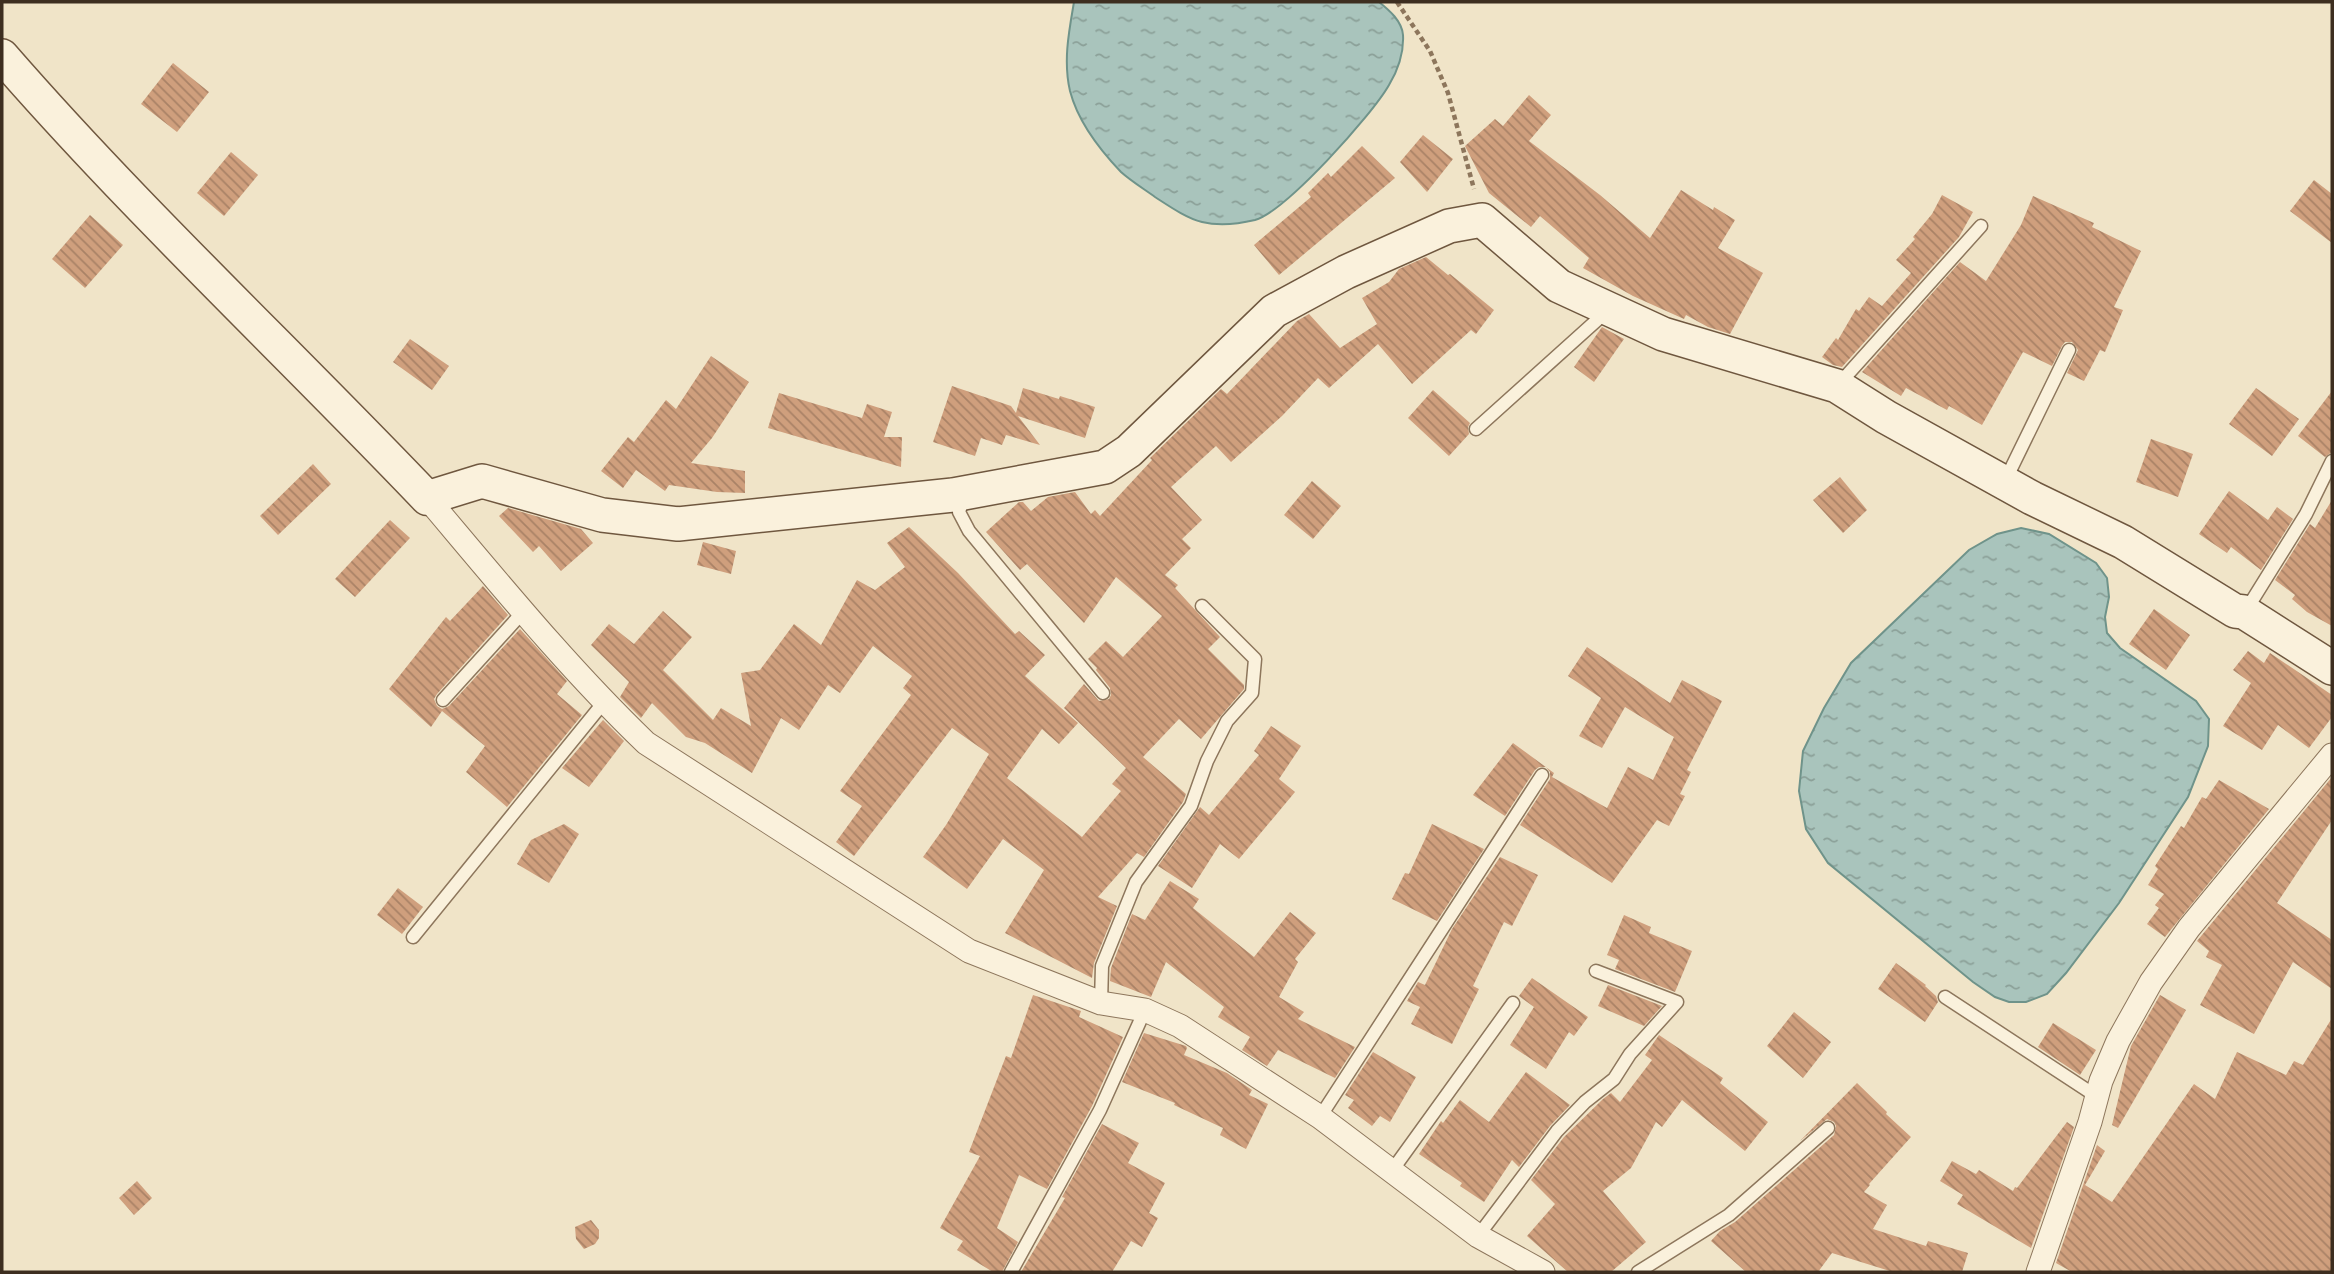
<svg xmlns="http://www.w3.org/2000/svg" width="2334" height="1274" font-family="Lora,serif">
  <defs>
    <pattern id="water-ripples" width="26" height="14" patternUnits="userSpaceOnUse" patternTransform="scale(1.75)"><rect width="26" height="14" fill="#a9c4bc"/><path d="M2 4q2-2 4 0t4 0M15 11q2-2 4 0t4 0" fill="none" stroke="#8ba098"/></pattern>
    <pattern id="building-back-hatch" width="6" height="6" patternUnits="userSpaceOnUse" patternTransform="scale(1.75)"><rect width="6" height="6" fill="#cf9f7d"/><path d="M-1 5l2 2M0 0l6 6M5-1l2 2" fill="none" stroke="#a98266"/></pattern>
  </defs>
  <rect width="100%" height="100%" fill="#f0e4c8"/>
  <g fill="url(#water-ripples)" stroke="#6f938a" stroke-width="2">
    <path d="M 1074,2 L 1379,2 C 1389,10 1402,21 1403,35 C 1404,53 1398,70 1389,85 C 1372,115 1286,211 1255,220 C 1238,224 1219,226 1202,222 C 1186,218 1169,206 1155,197 C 1144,189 1131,181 1121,172 C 1099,149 1078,122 1070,91 C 1063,61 1069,31 1074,2 Z"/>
    <path d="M 2021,528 L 2049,534 L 2096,563 L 2107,578 L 2109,597 L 2105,617 L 2107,633 L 2120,648 L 2196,701 L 2209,719 L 2208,746 L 2188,797 L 2119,903 L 2066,973 L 2047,994 L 2026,1002 L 2009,1002 L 1995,997 L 1973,982 L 1828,863 L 1806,829 L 1799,791 L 1803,751 L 1824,708 L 1851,663 L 1969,550 L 1997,534 Z"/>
  </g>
  <g fill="url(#building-back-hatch)">
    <path d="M 173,63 L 209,92 L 177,132 L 141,104 Z"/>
    <path d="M 1529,95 L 1551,115 L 1529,141 L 1600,195 L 1650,238 L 1681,190 L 1713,210 L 1714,207 L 1735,220 L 1718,248 L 1763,273 L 1730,334 L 1708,327 L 1686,315 L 1684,319 L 1633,296 L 1583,268 L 1589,258 L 1540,216 L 1531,227 L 1489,193 L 1465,146 L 1495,119 L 1503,126 Z"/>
    <path d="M 1423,135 L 1453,159 L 1427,192 L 1400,162 Z"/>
    <path d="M 1362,146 L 1395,178 L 1279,275 L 1254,245 L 1311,197 L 1308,193 L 1328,173 L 1331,177 Z"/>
    <path d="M 231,152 L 258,175 L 224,216 L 197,193 Z"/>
    <path d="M 2314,180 L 2332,194 L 2332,243 L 2290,211 Z"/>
    <path d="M 1942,195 L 1973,212 L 1959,237 L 1842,367 L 1833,365 L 1822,357 L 1836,338 L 1838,340 L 1856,309 L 1859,311 L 1869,297 L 1882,306 L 1911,273 L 1896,260 L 1915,239 L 1913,237 L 1932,214 Z"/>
    <path d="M 2033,196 L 2094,223 L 2092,227 L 2141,251 L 2114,307 L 2123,310 L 2105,352 L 2100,350 L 2084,381 L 2067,373 L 2078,350 L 2072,342 L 2065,342 L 2062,346 L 2052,366 L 2023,352 L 1982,425 L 1949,406 L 1947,410 L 1906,388 L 1901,396 L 1862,372 L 1960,262 L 1986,281 L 2021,225 Z"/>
    <path d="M 90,215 L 123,245 L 85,288 L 52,259 Z"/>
    <path d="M 1426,257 L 1448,275 L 1450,274 L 1494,310 L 1476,334 L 1471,330 L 1412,384 L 1378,344 L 1329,388 L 1318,378 L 1282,416 L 1231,462 L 1216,446 L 1171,487 L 1202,520 L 1182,539 L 1191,548 L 1165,575 L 1178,585 L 1175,588 L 1220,637 L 1208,649 L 1244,685 L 1244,689 L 1201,739 L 1179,719 L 1143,757 L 1186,794 L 1183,802 L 1144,857 L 1137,853 L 1098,897 L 1117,906 L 1094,963 L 1092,978 L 1005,933 L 1044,870 L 1003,839 L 967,889 L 923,857 L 946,825 L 989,754 L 952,728 L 854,856 L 836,842 L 862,806 L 840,791 L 911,695 L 903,688 L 912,676 L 873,646 L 840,693 L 828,685 L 799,730 L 781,718 L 752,773 L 705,743 L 686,737 L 652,703 L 641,718 L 620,697 L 629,682 L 591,645 L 609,624 L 634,644 L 663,611 L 692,637 L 663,670 L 713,720 L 721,708 L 751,726 L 741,673 L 760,670 L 794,624 L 821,645 L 857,580 L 875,590 L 905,567 L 887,543 L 909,527 L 958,573 L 1015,634 L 1019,631 L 1045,655 L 1025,676 L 1078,723 L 1059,744 L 1042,729 L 1007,778 L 1082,837 L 1121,791 L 1112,784 L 1126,768 L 1064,708 L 1084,684 L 1099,701 L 1109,699 L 1111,695 L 1110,688 L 1096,670 L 1097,668 L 1088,659 L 1106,641 L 1123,657 L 1162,616 L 1116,577 L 1084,623 L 1027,564 L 1020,570 L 986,532 L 1019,502 L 1023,502 L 1031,511 L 1048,497 L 1075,492 L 1091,514 L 1095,510 L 1100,516 L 1152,460 L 1150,458 L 1221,389 L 1227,394 L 1297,321 L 1309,314 L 1340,348 L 1377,324 L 1362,298 L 1389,282 L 1399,269 Z"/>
    <path d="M 1602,327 L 1624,339 L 1594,382 L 1574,367 Z"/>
    <path d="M 410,339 L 449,366 L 432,390 L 393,362 Z"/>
    <path d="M 711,356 L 749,382 L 712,438 L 691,463 L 745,471 L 745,493 L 717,492 L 669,485 L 665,491 L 636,470 L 623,488 L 601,471 L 628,437 L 634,442 L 666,400 L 676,409 Z"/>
    <path d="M 952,386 L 1011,406 L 1016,413 L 1023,388 L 1059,399 L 1060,396 L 1095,407 L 1085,438 L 1018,416 L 1040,445 L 1006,435 L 1002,445 L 981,438 L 975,456 L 933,442 Z"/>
    <path d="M 2256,388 L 2299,419 L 2272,456 L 2229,424 Z"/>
    <path d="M 1433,390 L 1470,423 L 1468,427 L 1469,434 L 1449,456 L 1408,418 Z"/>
    <path d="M 2332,391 L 2332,452 L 2325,457 L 2298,436 Z"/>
    <path d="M 779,393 L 862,418 L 867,404 L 892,412 L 884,437 L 902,437 L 901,467 L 768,428 Z"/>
    <path d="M 2151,439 L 2193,454 L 2178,497 L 2136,482 Z"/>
    <path d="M 313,464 L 331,484 L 278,535 L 260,516 Z"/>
    <path d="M 1840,477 L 1867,510 L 1843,533 L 1813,500 Z"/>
    <path d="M 1312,481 L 1341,506 L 1313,539 L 1284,515 Z"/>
    <path d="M 2229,491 L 2268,520 L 2277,507 L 2293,519 L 2261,570 L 2231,547 L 2227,553 L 2199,534 Z"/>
    <path d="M 2332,500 L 2332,626 L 2307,612 L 2292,599 L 2295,595 L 2275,580 L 2310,524 L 2315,528 Z"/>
    <path d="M 508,508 L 581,529 L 593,543 L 561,571 L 539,546 L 533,552 L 499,516 Z"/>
    <path d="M 390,520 L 410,538 L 355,597 L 335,579 Z"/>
    <path d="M 703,542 L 736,551 L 731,574 L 697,565 Z"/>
    <path d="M 483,586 L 508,615 L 437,694 L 434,699 L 437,706 L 442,709 L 449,706 L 520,629 L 567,681 L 557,694 L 582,715 L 507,807 L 466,772 L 485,746 L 442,711 L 431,727 L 389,689 L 446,617 L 450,621 Z"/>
    <path d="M 2154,609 L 2190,635 L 2166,670 L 2129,644 Z"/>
    <path d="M 1587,647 L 1670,703 L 1682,680 L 1722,701 L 1687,770 L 1691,772 L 1680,794 L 1685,796 L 1669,826 L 1657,820 L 1612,883 L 1520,825 L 1550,779 L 1550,772 L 1546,767 L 1539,767 L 1535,770 L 1505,816 L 1473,795 L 1513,743 L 1554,773 L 1552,777 L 1607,808 L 1628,767 L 1653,780 L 1674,737 L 1625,707 L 1602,748 L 1579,736 L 1601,698 L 1568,676 Z"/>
    <path d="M 2248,651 L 2264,663 L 2270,653 L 2332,695 L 2332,717 L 2309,748 L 2278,725 L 2262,750 L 2223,726 L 2251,683 L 2233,670 Z"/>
    <path d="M 603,720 L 624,741 L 589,787 L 562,768 Z"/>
    <path d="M 1271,726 L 1301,746 L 1279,779 L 1295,792 L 1239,859 L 1220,844 L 1192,888 L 1158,866 L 1200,807 L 1209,815 L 1259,755 L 1254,751 Z"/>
    <path d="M 2332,777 L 2332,820 L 2277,903 L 2332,940 L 2332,989 L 2293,962 L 2254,1034 L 2200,1005 L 2222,965 L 2206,957 L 2209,951 L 2197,941 Z"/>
    <path d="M 2219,780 L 2269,809 L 2165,937 L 2147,924 L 2159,908 L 2155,905 L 2164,894 L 2148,885 L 2158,869 L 2155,866 L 2181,826 L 2184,828 L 2202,797 L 2206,799 Z"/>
    <path d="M 564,824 L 579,834 L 549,883 L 517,864 L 531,840 Z"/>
    <path d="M 1432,824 L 1484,849 L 1437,921 L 1392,899 L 1405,873 L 1409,874 Z"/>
    <path d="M 1500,857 L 1538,875 L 1512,926 L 1504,922 L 1473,986 L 1479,989 L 1452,1044 L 1411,1024 L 1420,1007 L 1407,1001 L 1418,982 L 1425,985 L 1452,929 Z"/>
    <path d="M 1170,881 L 1199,899 L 1193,908 L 1254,957 L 1290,912 L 1316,933 L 1295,959 L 1298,962 L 1279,997 L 1304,1012 L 1298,1019 L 1355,1047 L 1335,1078 L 1278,1050 L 1267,1066 L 1242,1050 L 1250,1037 L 1218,1017 L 1224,1007 L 1166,962 L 1151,997 L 1110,981 L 1111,968 L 1132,914 L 1145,920 Z"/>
    <path d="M 398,888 L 423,907 L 402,934 L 377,915 Z"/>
    <path d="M 1624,915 L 1651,927 L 1649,933 L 1692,951 L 1675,992 L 1615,969 L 1619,960 L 1607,955 Z"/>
    <path d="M 1896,963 L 1926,985 L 1925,986 L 1936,996 L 1938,1002 L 1925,1022 L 1878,989 Z"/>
    <path d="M 1532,978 L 1588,1017 L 1574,1036 L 1569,1032 L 1546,1069 L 1510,1045 L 1534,1007 L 1519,996 Z"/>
    <path d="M 1608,985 L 1662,1006 L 1644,1026 L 1598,1006 Z"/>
    <path d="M 1033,995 L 1081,1011 L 1079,1017 L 1123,1037 L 1092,1106 L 1047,1189 L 1019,1175 L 997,1228 L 1018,1242 L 1002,1272 L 993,1272 L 957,1250 L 963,1241 L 940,1228 L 980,1156 L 969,1152 L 1006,1056 L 1011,1058 Z"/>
    <path d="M 2160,995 L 2186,1010 L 2118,1128 L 2112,1125 L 2131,1046 Z"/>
    <path d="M 1794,1012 L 1831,1042 L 1803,1078 L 1767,1046 Z"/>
    <path d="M 2332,1018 L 2332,1272 L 2072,1272 L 2056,1263 L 2097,1145 L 2105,1151 L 2085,1185 L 2112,1202 L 2194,1084 L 2215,1099 L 2237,1052 L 2286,1075 L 2294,1061 L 2303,1065 Z"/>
    <path d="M 2053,1023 L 2096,1050 L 2080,1075 L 2038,1047 Z"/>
    <path d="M 1144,1033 L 1186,1046 L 1187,1048 L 1184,1055 L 1227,1073 L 1252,1090 L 1249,1095 L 1268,1104 L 1246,1149 L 1220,1135 L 1223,1128 L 1174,1105 L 1175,1103 L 1122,1082 Z"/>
    <path d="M 1659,1035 L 1723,1078 L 1720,1083 L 1768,1122 L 1745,1151 L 1682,1100 L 1662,1127 L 1656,1122 L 1631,1168 L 1603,1191 L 1646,1242 L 1611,1272 L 1568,1272 L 1527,1236 L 1555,1204 L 1531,1180 L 1564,1137 L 1603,1099 L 1611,1093 L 1620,1102 L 1652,1060 L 1645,1055 Z"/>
    <path d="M 1373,1052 L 1416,1077 L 1390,1122 L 1380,1116 L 1372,1126 L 1348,1108 L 1354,1100 L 1345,1095 Z"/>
    <path d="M 1526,1072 L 1570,1105 L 1550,1126 L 1519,1167 L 1512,1160 L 1484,1202 L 1460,1186 L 1462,1183 L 1419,1154 L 1441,1121 L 1443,1123 L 1460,1100 L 1489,1122 Z"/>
    <path d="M 1857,1083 L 1887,1112 L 1886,1114 L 1911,1137 L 1869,1184 L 1870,1185 L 1864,1192 L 1887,1205 L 1873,1229 L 1926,1246 L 1928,1241 L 1968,1253 L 1962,1272 L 1893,1272 L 1832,1253 L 1818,1272 L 1746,1272 L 1711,1241 L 1720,1231 L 1735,1222 L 1834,1135 L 1836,1126 L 1834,1122 L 1827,1119 L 1800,1141 Z"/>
    <path d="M 2067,1122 L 2074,1127 L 2031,1248 L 1957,1204 L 1963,1195 L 1940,1181 L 1952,1161 L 1976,1174 L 1979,1170 L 2013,1191 L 2015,1187 L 2017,1188 Z"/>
    <path d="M 1102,1124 L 1139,1143 L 1128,1163 L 1165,1183 L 1149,1213 L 1158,1218 L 1142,1247 L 1131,1241 L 1112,1272 L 1021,1272 L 1065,1198 L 1062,1197 Z"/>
    <path d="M 137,1181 L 152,1198 L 134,1215 L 119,1198 Z"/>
    <path d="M 591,1220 L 599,1230 L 599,1238 L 595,1244 L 584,1249 L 576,1239 L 575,1227 Z"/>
  </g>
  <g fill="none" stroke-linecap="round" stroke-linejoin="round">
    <g stroke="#8d765c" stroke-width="15">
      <g id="lane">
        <path d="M 1839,384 L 1981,226"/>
        <path d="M 1476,429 L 1606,312"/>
        <path d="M 2005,481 L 2069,350"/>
        <path d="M 964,496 L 959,512 L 969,531 L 1103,693"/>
        <path d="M 2245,612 L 2306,514 L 2332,461"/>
        <path d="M 443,700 L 523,612"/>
        <path d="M 413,937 L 604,702"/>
        <path d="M 1945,997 L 2096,1096"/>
        <path d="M 1101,1003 L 1102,966 L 1136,882 L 1191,806 L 1207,761 L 1227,721 L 1252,693 L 1255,659 L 1202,606"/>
        <path d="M 1320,1117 L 1542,775"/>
        <path d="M 1391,1172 L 1513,1003"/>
        <path d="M 1478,1236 L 1557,1131 L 1585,1102 L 1614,1079 L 1630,1054 L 1677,1002 L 1596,971"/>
        <path d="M 1011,1272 L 1100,1110 L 1145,1010"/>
        <path d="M 1638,1272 L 1729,1215 L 1828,1128"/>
      </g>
    </g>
    <g stroke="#8d765c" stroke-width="25">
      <g id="street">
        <path d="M 427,498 C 498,582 567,667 646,743 L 969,951 L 1101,1003 L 1145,1010 L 1180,1026 L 1320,1117 L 1478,1236 L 1543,1272"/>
        <path d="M 2038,1272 L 2090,1122 L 2101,1081 L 2118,1041 L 2151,982 L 2189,928 L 2332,755"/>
      </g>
    </g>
    <g stroke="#6f573f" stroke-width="36">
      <path id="secondary" d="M 2,56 C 136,210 286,350 427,498 L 482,481 L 602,515 L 678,524 L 953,495 L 1105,467 L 1129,451 L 1274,311 L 1346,272 L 1449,226 L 1482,220 L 1559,286 L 1663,334 L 1837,386 L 1886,417 L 2032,498 L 2123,542 L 2235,611 L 2244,612 L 2332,668"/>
    </g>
    <path stroke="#8d765c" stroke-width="4.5" stroke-dasharray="5 3.5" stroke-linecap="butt" d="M 1397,2 L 1430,51 L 1448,93 L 1474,189"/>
    <use href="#lane" stroke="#faf1dc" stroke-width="12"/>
    <use href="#street" stroke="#faf1dc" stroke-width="23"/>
    <use href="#secondary" stroke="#faf1dc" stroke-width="33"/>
  </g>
  <rect width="2334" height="1274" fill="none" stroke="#3d2e20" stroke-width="7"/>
</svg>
